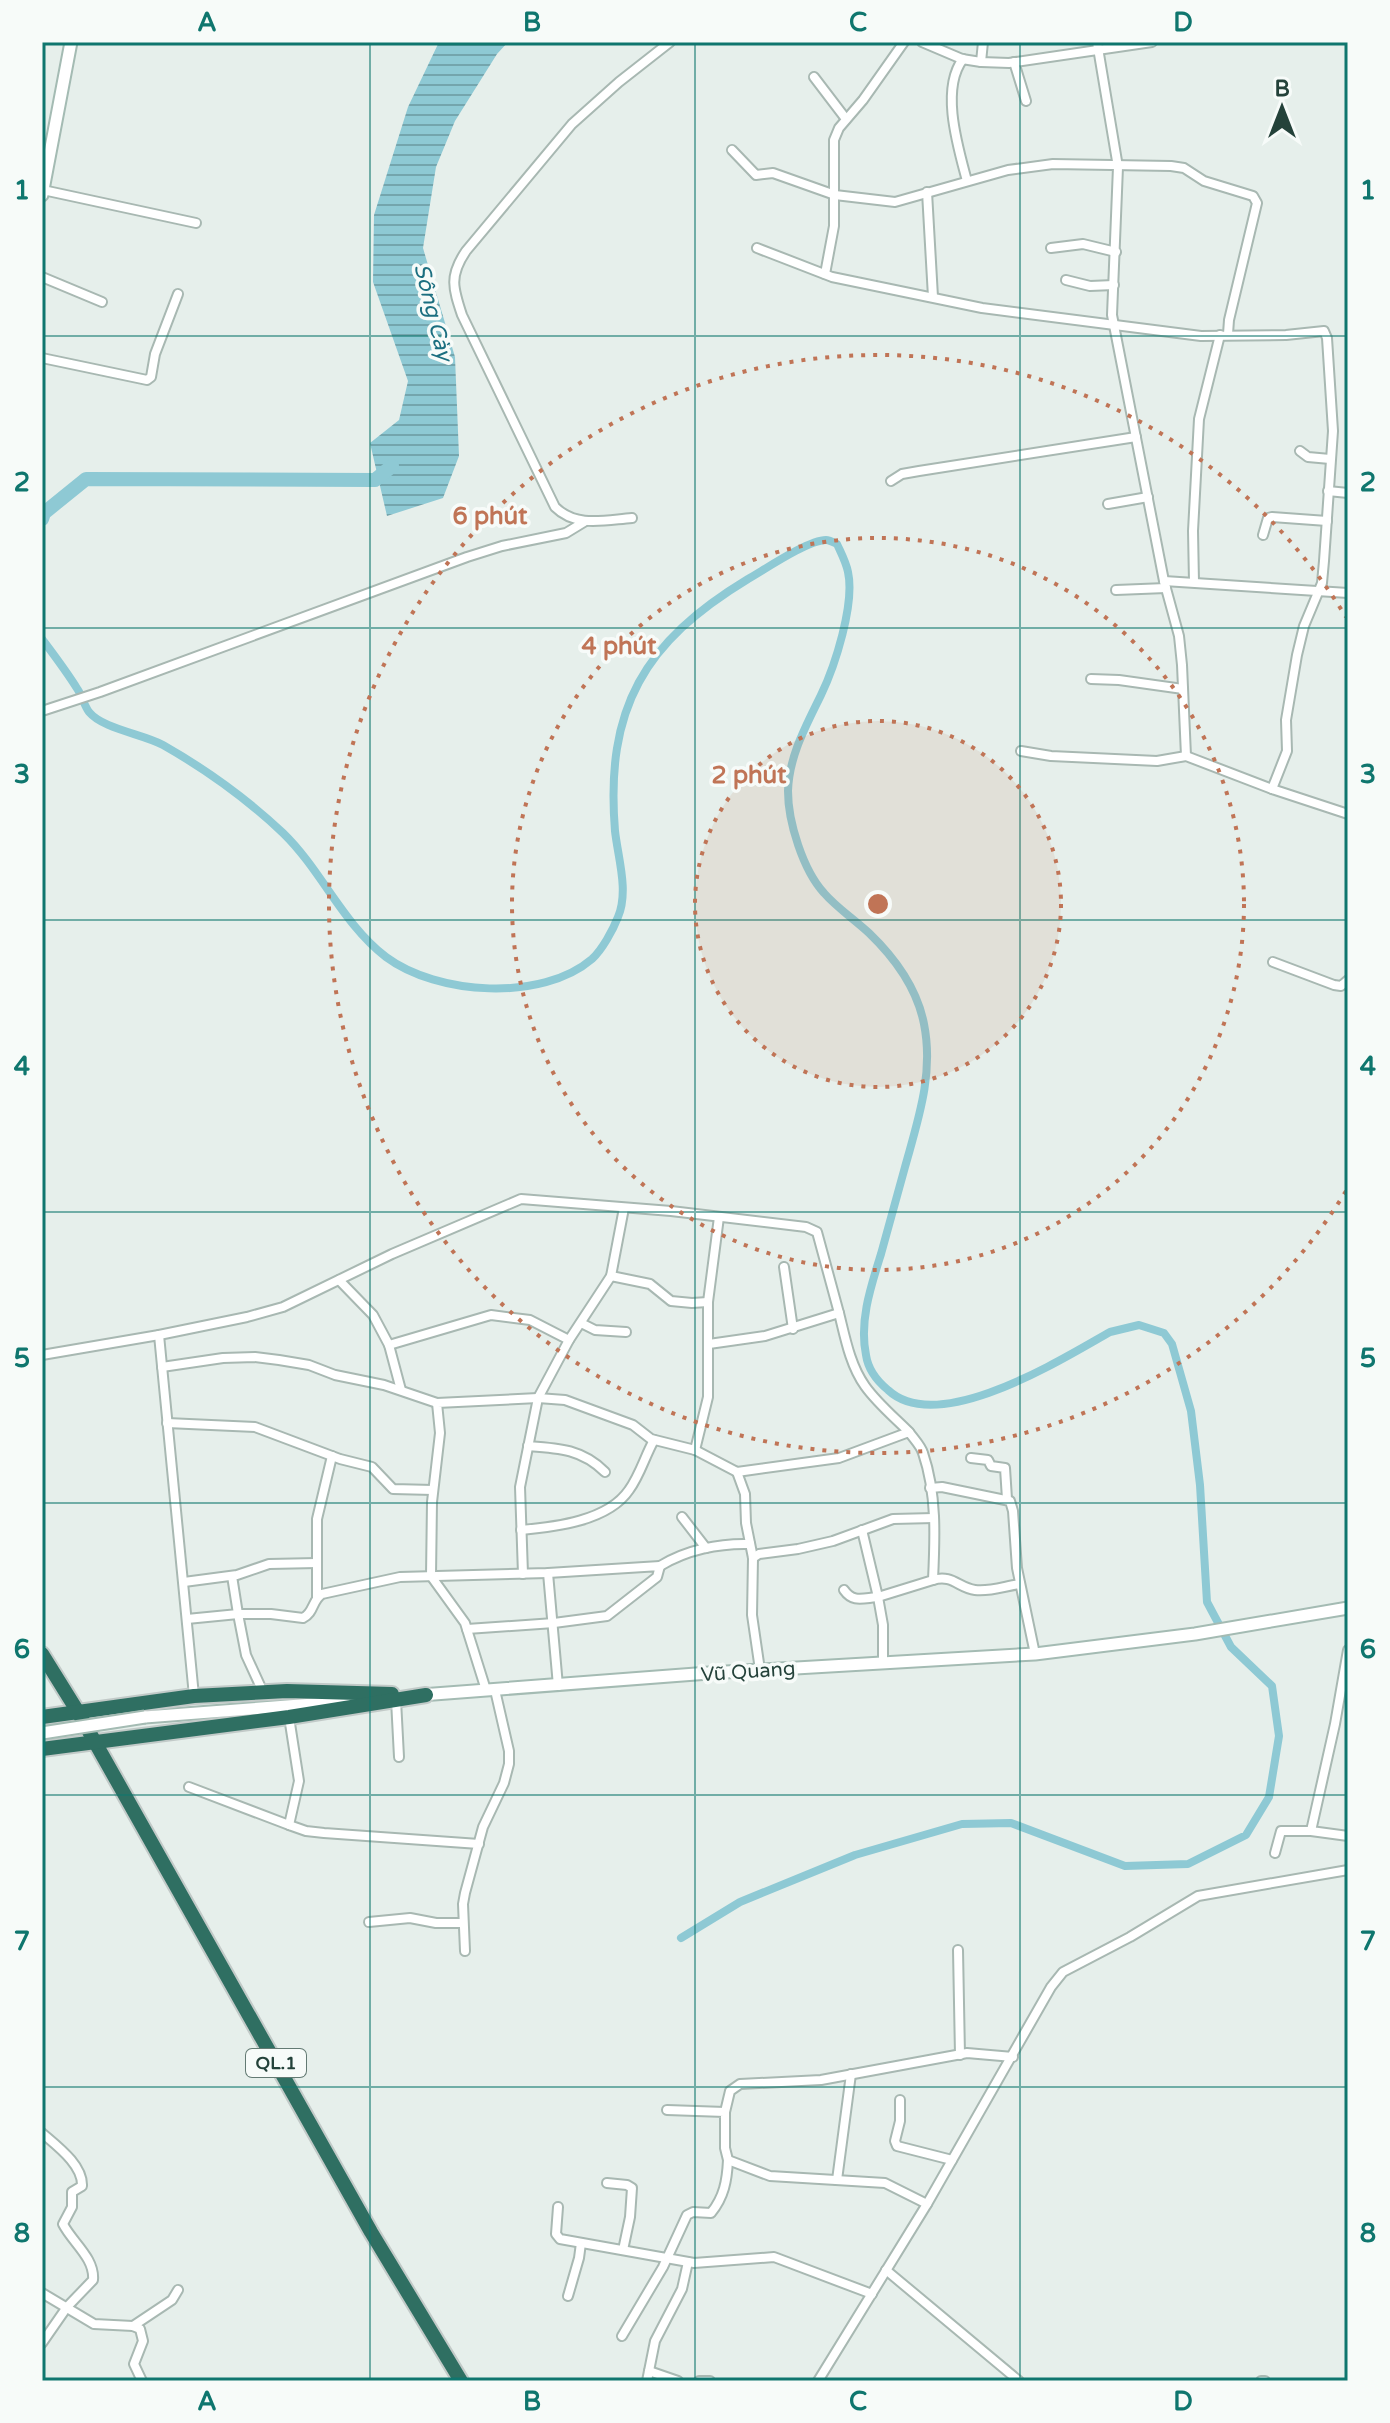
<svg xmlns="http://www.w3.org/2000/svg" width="1390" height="2423" font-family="'Varela Round',sans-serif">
  <defs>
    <pattern id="water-rules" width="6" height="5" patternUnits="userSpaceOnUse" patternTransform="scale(2)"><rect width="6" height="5" fill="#8ec9d4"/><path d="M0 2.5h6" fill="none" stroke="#74a5ad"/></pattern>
  </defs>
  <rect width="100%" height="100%" fill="#e6efeb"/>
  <path fill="url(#water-rules)" d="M 439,42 L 508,42 L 497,54 L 455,121 L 436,167 L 423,248 L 455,357 L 459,456 L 443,498 L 387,516 L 370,443 L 399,420 L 408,381 L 373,282 L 374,215 L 408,107 Z"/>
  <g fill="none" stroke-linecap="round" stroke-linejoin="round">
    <path stroke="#8ec9d4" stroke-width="8" d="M 42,639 C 54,655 67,672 78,690 C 82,696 84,705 89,712 C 103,729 143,734 163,745 C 207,770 246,798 283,833 C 322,871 342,923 386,957 C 437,995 542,1002 592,959 C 602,950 613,930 618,917 C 629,891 618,858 615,831 C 605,708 644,642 748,579 C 764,570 808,540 826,540 C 828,540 835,543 837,544 C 841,553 846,562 848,572 C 855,604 835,666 821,695 C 806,726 789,756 788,791 C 788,822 803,870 824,893 C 837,908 854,919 869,933 C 895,958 917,988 924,1024 C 934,1074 918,1120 905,1167 C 897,1196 889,1225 881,1254 C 871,1286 859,1321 866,1355 C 868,1369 877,1381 888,1390 C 938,1437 1062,1359 1110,1332 L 1139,1325 L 1164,1333 L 1172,1344 L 1191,1411 L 1200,1485 L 1207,1602 L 1231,1647 L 1272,1686 L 1279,1736 L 1269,1797 L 1246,1835 L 1188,1864 L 1125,1866 L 1011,1823 L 962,1824 L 855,1855 L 740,1902 L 681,1938"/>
    <path stroke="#8ec9d4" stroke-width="14" d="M 42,519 L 44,513 L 86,479 L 375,480 L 392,466"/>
    <g stroke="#a8b8b2" stroke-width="12">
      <g id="street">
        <path d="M 922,42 L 962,59 L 981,62 L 1009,63 L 1152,42"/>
        <path d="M 1097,42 L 1118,167 L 1112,315 L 1164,581 L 1179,636 L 1182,665 L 1186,756"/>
        <path d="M 963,59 C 940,89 958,147 967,181"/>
        <path d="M 981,62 L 983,42"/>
        <path d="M 1014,62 L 1026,101"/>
        <path d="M 814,77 L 846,119"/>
        <path d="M 732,150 L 756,175 L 773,173 L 835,195 L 895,202 L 1008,170 L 1053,164 L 1171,166 L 1184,168 L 1204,181 L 1253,196 L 1257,203 L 1229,320 L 1228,334"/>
        <path d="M 43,190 L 196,223"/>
        <path d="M 927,192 L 933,297"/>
        <path d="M 757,248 L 832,277 L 982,308 L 1201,336 L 1286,335 L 1324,331 L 1327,338 L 1333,431 L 1324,561 L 1322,583 L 1304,626 L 1297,655 L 1286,720 L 1287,751 L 1272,789"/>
        <path d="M 1051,248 L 1083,244 L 1116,252"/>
        <path d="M 825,274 L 834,226 L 834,140 L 839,128 L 863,100 L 904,42"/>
        <path d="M 42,277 L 102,302"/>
        <path d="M 1066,280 L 1090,286 L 1114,285"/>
        <path d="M 42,358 L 147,380 L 151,377 L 155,354 L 178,294"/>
        <path d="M 1300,451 L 1308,457 L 1330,459"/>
        <path d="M 891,481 L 902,474 L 919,471 L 1136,437"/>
        <path d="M 1328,491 L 1348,493"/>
        <path d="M 1108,504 L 1148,497"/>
        <path d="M 632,518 C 605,520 576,528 555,507 L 462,315 C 453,288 449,276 466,251 L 572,124 L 619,82 L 670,42"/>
        <path d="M 1263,535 L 1268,518 L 1272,517 L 1327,521"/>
        <path d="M 1164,581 L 1348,593"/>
        <path d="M 1194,582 L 1193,531 L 1199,419 L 1220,335"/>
        <path d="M 1116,590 L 1166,588"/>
        <path d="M 1091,679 L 1119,680 L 1183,689"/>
        <path d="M 42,711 L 100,692 L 467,557 L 502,546 L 566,533 L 584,522"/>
        <path d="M 1021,751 L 1051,756 L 1157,761 L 1186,756 L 1272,789 L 1348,814"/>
        <path d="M 1273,962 L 1334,985 L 1341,986 L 1348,980"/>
        <path d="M 784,1267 L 793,1329"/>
        <path d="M 611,1276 L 650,1284 L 671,1301 L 692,1303 L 708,1302"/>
        <path d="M 339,1280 L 373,1315 L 389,1345 L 401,1390"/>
        <path d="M 839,1313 C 845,1337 850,1365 865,1386 C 877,1403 894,1417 909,1432"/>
        <path d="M 581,1323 L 595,1330 L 626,1332"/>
        <path d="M 159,1335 L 247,1317 L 283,1307 L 392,1254 L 521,1199 L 671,1211 L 806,1227 L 817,1232 L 839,1313 L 765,1336 L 709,1344"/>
        <path d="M 389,1345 L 491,1315 L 530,1320 L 569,1340"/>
        <path d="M 42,1355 L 159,1335 L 194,1696"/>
        <path d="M 162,1367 L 223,1358 L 255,1357 L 279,1360 L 309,1365 L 335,1375 L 384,1385 L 437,1403"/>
        <path d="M 167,1423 L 255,1427 L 340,1459 L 372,1467 L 393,1489 L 433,1490"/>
        <path d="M 528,1446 C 558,1448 582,1449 605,1472"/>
        <path d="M 695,1450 L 708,1397 L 708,1302 L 719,1217"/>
        <path d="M 971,1458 L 988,1460 L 991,1466 L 1005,1468 L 1007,1499"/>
        <path d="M 737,1472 L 745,1494 L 746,1523 L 753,1558 L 752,1615 L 760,1670"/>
        <path d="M 930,1488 L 942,1487 L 1010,1501 L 1013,1511 L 1017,1568 L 1035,1654"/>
        <path d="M 682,1517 L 706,1548"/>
        <path d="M 521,1530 C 555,1527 608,1521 629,1490 C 640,1475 645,1456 654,1440"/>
        <path d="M 753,1558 L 759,1554 L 798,1549 L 833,1541 L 893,1519 L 934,1518"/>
        <path d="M 660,1566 C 686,1550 719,1543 750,1544"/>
        <path d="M 548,1573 L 558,1686"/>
        <path d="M 523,1574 L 520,1487 L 538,1398 L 569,1340 L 611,1276 L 624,1208"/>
        <path d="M 933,1580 C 952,1574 959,1588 975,1590 C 990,1592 1005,1586 1020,1584"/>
        <path d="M 184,1582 L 237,1575 L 269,1564 L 317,1563"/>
        <path d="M 844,1590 C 853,1603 863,1598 878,1597 L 862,1530"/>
        <path d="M 317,1597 L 317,1519 L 332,1456"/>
        <path d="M 187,1619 L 238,1614 L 232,1576"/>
        <path d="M 1348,1650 L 1335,1724 L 1311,1831 L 1348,1836"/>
        <path d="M 486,1690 L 465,1623 L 431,1576 L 432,1502 L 440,1433 L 437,1403 L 538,1398 L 565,1400 L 633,1425 L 651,1439 L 695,1450 L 737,1472 L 839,1458 L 909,1432 C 914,1439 921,1446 923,1453 C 937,1494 935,1538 933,1580 L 878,1597 L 883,1625 L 883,1663"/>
        <path d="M 263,1692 L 246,1655 L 238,1614 L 271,1614 L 303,1618 C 314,1613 312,1600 322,1594 L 400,1577 L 548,1573 L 660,1566 L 657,1577 L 607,1616 L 554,1623 L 467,1629"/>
        <path d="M 396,1700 L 399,1757"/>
        <path d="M 289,1717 L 299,1781 L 289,1825 L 306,1831 L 324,1833 L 479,1844"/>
        <path d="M 189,1787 L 289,1825"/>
        <path d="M 1275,1853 L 1281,1831 L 1311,1831"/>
        <path d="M 369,1922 L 410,1918 L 436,1923 L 463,1923"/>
        <path d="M 958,1950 L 960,2055"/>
        <path d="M 465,1951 L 463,1904 L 465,1893 L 483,1827 L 504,1783 L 509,1764 L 509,1751 L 495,1690"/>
        <path d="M 900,2100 L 900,2121 L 895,2141 L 897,2146 L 952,2160"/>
        <path d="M 667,2110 L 725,2112 L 725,2148 L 728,2160 L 770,2176 L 885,2183 L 927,2204"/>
        <path d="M 725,2112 L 730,2091 L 740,2084 L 821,2080 L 967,2053 L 1013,2057"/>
        <path d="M 42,2133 C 57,2146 83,2165 82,2186 L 72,2192 L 72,2207 L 63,2224 C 72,2242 95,2258 93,2280 L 67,2307 L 42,2343"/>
        <path d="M 837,2180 L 851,2074"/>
        <path d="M 607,2183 L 627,2185 L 632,2188 L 630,2217 L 623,2250"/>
        <path d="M 558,2207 L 556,2234 L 560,2239 L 694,2263 L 774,2257 L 872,2294"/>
        <path d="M 886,2270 L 1019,2381"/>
        <path d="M 42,2293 L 94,2324 L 133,2326 L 140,2329 L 143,2341 L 134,2364 L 142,2381"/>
        <path d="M 568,2296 L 579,2258 L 581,2243"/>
        <path d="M 133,2326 L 172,2300 L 178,2290"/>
        <path d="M 622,2336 L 663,2267 L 687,2215 L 693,2212 L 711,2213 C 724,2197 727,2181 728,2160"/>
        <path d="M 649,2371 L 678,2381"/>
        <path d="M 647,2381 L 655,2341 L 682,2289 L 688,2262"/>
        <path d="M 699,2381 L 710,2381"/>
        <path d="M 818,2381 L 927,2204 L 1051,1987 L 1063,1972 L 1130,1937 L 1198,1896 L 1348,1870"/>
        <path d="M 1261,2381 L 1265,2381"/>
      </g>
    </g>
    <g stroke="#a4bbb3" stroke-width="15">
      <g id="secondary">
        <path d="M 42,195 L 71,42"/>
        <path d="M 421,1695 L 709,1673 L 1035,1654 L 1195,1634 L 1348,1608"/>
        <path d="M 145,1717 L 353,1701"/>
      </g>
    </g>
    <g stroke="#c2cac8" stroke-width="18">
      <g id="highway">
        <path d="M 42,1654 L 78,1712 L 371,2232 L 461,2381"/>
        <path d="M 42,1717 L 194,1696 L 287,1691 L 392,1694"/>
        <path d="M 42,1749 L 289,1717 L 426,1695"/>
      </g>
    </g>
    <use href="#street" stroke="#fff" stroke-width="8"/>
    <use href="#secondary" stroke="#fff" stroke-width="11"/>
    <use href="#highway" stroke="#2f6f62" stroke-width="14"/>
    <g stroke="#a4bbb3" stroke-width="15" stroke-linecap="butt">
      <path id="secondary-bridge" d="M 42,1733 L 145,1717"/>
    </g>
    <use href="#secondary-bridge" stroke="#fff" stroke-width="11"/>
  </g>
  <path fill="none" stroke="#0f766e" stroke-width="2" stroke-opacity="0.55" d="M 370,42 L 370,2381M 695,42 L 695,2381M 1020,42 L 1020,2381M 42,336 L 1348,336M 42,628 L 1348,628M 42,920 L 1348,920M 42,1212 L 1348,1212M 42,1503 L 1348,1503M 42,1795 L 1348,1795M 42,2087 L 1348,2087"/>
  <circle cx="878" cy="904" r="183" fill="#c07456" fill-opacity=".12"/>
  <g fill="none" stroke="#c07456" stroke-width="4" stroke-dasharray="4 8">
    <circle cx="878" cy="904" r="183"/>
    <circle cx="878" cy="904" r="366"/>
    <path d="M1346 1191A549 549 0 1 1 1346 617"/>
  </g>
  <g text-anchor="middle" stroke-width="7" stroke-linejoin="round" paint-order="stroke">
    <rect fill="#f7fbf9" stroke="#637a73" stroke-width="2" x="246" y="2049" width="60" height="28" rx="6"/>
    <g font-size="18" font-weight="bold" fill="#24423a">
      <text x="276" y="2069">QL.1</text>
    </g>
    <g font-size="20" fill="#24423a" stroke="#f7fbf9">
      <text transform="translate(748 1671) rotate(-4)" y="7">Vũ Quang</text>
    </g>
    <g font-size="22" font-style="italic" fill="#1c6f80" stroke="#f7fbf9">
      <text transform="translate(434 312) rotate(76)" y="8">Sông Cày</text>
    </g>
  </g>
  <circle cx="878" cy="904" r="12" fill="#c07456" stroke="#f7fbf9" stroke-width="4"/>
  <g font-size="24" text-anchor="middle" font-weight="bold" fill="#c07456" stroke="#f7fbf9" stroke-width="7" stroke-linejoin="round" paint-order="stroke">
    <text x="490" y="524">6 phút</text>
    <text x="619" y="654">4 phút</text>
    <text x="749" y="783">2 phút</text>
  </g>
  <rect width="1390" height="2423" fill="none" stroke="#f7fbf9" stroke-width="88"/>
  <g transform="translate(1282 108)" stroke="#f7fbf9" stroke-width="6" paint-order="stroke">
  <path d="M0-6L14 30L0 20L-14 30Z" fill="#24423a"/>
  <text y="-12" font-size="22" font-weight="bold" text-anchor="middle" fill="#24423a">B</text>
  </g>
  <rect x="44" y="44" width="1302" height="2335" fill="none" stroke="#0f766e" stroke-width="3"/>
  <g font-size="26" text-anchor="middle" font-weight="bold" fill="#0f766e">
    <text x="207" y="31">A</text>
    <text x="532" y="31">B</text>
    <text x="858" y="31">C</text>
    <text x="1183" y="31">D</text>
    <text x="22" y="199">1</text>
    <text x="1368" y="199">1</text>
    <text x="22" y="491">2</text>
    <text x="1368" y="491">2</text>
    <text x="22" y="783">3</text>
    <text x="1368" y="783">3</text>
    <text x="22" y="1075">4</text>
    <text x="1368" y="1075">4</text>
    <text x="22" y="1367">5</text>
    <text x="1368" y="1367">5</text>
    <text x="22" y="1658">6</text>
    <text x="1368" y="1658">6</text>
    <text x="22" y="1950">7</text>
    <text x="1368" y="1950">7</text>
    <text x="22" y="2242">8</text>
    <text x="1368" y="2242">8</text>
    <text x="207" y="2410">A</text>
    <text x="532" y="2410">B</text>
    <text x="858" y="2410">C</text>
    <text x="1183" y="2410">D</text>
  </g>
</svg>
